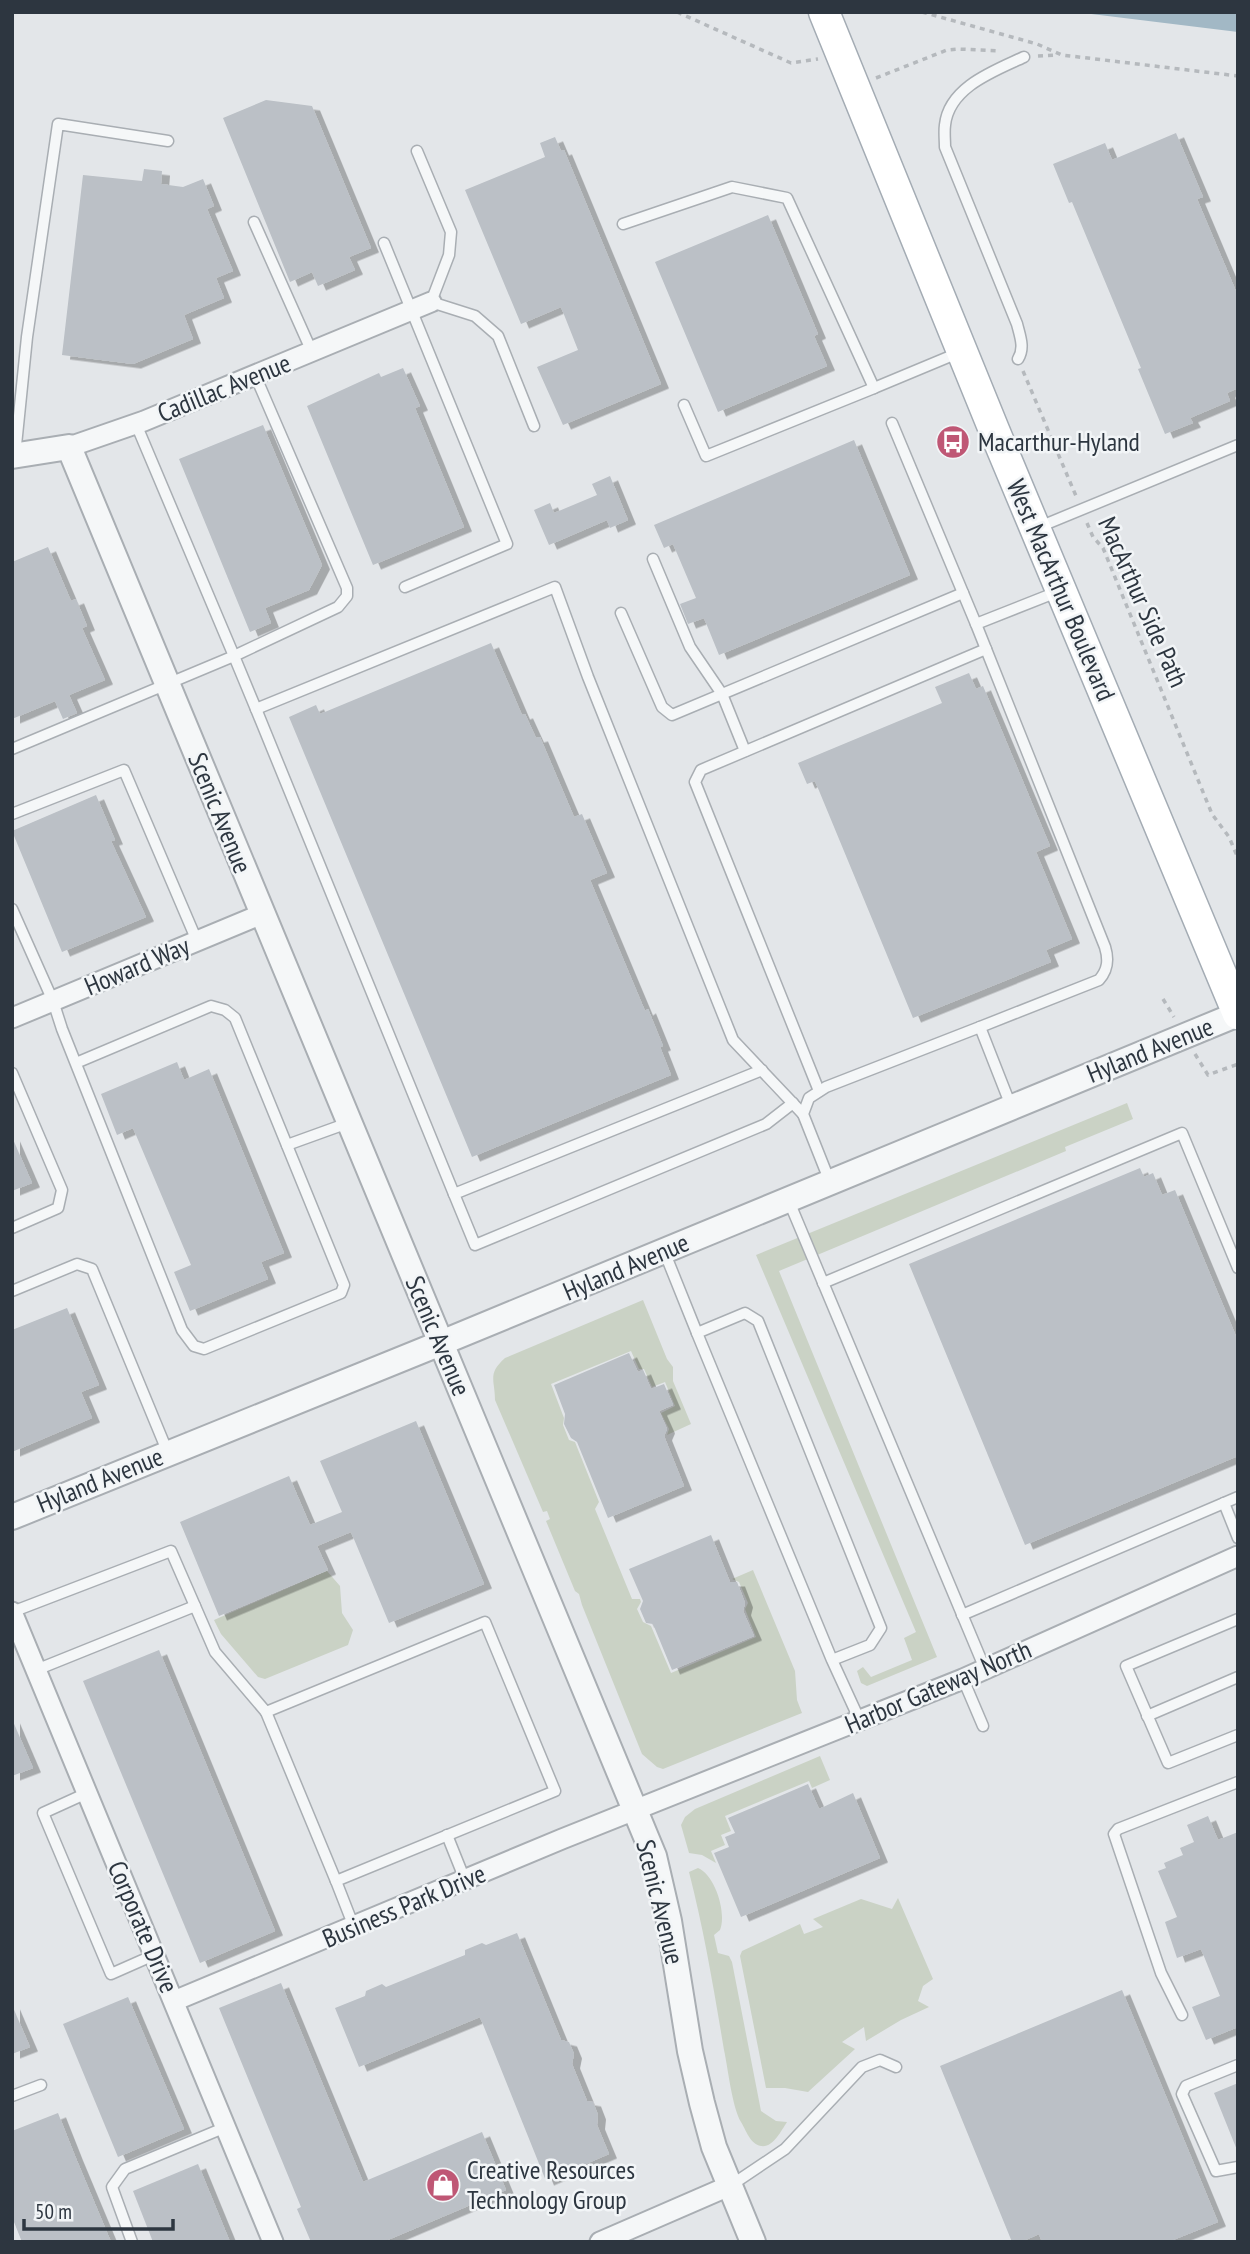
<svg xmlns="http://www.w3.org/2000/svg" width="1250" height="2254" font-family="'PT Sans Narrow',sans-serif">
  <defs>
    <filter id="shadow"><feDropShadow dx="8" dy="4.5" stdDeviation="0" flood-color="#0004"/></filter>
  </defs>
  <rect width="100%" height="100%" fill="#e3e6e9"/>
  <g fill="#cad2c5">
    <path d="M 1127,1103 L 1133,1119 L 1065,1147 L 1066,1151 L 779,1271 L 937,1657 L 867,1686 L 861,1683 L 857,1671 L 863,1667 L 871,1677 L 912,1660 L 904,1638 L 916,1632 L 756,1255 Z"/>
    <path d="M 643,1300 L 667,1359 L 673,1367 L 673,1381 L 691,1424 L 667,1435 L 669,1429 L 661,1413 L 675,1406 L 665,1382 L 652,1387 L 644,1369 L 639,1369 L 631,1351 L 551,1384 L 564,1418 L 563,1425 L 569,1440 L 575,1442 L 599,1502 L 595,1509 L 632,1599 L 640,1599 L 641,1602 L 637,1609 L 643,1622 L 651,1626 L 671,1673 L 756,1637 L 745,1609 L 748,1603 L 739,1582 L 732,1579 L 753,1570 L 795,1671 L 797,1700 L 802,1713 L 663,1769 L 657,1767 L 642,1754 L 582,1605 L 579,1594 L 575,1591 L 546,1521 L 550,1519 L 547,1511 L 543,1512 L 495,1400 C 495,1380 487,1374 505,1358 Z"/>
    <path d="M 327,1571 L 340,1586 L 342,1613 L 353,1630 L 348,1645 L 265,1679 L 258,1677 L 221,1634 L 214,1620 Z"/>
    <path d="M 820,1756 L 830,1780 L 812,1788 L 809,1781 L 725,1816 L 731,1831 L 721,1835 L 725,1845 L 711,1851 L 716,1863 L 702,1855 L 689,1853 L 681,1825 L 685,1817 L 695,1809 Z"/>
    <path d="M 698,1868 C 715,1875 727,1913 720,1930 L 714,1935 L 718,1953 L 729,1956 L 732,1962 L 761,2111 L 776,2121 L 787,2122 C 781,2131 773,2148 761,2146 C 750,2144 746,2130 741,2122 C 732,2107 728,2068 724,2050 C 714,1990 704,1930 689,1872 Z"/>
    <path d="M 898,1898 L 933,1979 L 923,1986 L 918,2001 L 929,2007 L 901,2020 L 866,2041 L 864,2027 L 842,2042 L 855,2049 L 808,2092 L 785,2088 L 766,2088 L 740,1956 L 742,1951 L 800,1924 L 804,1934 L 823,1927 L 813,1919 L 861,1899 L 892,1909 Z"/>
  </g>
  <path fill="#a2b8c5" d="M 1075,12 L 1238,12 L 1238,32 Z"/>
  <g fill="#bbc0c6" filter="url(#shadow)">
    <path d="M 266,100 L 312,106 L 371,248 L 349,257 L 355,270 L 318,286 L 312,272 L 290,282 L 223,118 Z"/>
    <path d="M 1176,133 L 1203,197 L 1197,199 L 1238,296 L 1238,388 L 1227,393 L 1230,401 L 1190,418 L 1193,423 L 1165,434 L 1138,369 L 1141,368 L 1072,202 L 1069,203 L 1053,164 L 1105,143 L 1112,160 Z"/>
    <path d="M 555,137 L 561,151 L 564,150 L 661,384 L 563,425 L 537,367 L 578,350 L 561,307 L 521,324 L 465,190 L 545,157 L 540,143 Z"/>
    <path d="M 144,169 L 162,171 L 161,184 L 183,187 L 203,179 L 214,206 L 207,209 L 233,271 L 216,278 L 224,298 L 184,315 L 193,339 L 133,364 L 62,355 L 83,175 L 142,181 Z"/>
    <path d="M 768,215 L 818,334 L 814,336 L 827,366 L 718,412 L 655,262 Z"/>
    <path d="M 403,368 L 420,406 L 415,408 L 464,527 L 373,565 L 307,406 L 379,373 L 381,377 Z"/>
    <path d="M 263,425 L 322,565 L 309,590 L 265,608 L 271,623 L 250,632 L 179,459 Z"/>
    <path d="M 854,440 L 910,575 L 719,655 L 704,618 L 688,624 L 680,604 L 696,598 L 673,544 L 664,548 L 654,525 Z"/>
    <path d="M 610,476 L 628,520 L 610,528 L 607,520 L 549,545 L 534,510 L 550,503 L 554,513 L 597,495 L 592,484 Z"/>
    <path d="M 48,547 L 71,601 L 76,599 L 87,626 L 82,628 L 105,680 L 69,695 L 77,713 L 63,719 L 55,701 L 12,719 L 12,562 Z"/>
    <path d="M 491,643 L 522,715 L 525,714 L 536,738 L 540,737 L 574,817 L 582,814 L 607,873 L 590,880 L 645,1011 L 648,1009 L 663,1046 L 660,1047 L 671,1075 L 472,1157 L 289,717 L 316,705 L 320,714 Z"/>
    <path d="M 969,673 L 976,689 L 983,686 L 1050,846 L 1036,852 L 1072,939 L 1046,950 L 1051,962 L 913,1018 L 815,781 L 807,784 L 798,763 L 942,703 L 935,687 Z"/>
    <path d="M 96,795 L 115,840 L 111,841 L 146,917 L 62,952 L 12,831 Z"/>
    <path d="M 177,1062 L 184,1080 L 209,1069 L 284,1253 L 261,1262 L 268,1279 L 190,1311 L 174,1272 L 191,1265 L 133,1128 L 117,1135 L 101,1094 Z"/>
    <path d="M 12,1137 L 32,1183 L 12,1191 Z"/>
    <path d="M 1140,1168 L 1144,1177 L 1153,1173 L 1162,1195 L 1175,1190 L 1238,1341 L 1238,1456 L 1025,1545 L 909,1264 Z"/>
    <path d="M 67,1308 L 99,1385 L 81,1392 L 92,1418 L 12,1452 L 12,1330 Z"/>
    <path d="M 629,1353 L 638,1372 L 643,1370 L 651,1389 L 664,1384 L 673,1405 L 659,1411 L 667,1429 L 664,1436 L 684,1486 L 608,1518 L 577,1442 L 571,1438 L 564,1424 L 565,1414 L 554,1385 Z"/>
    <path d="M 416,1421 L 484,1584 L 389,1623 L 351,1532 L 317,1546 L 328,1570 L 219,1616 L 180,1522 L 289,1476 L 310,1525 L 342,1512 L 320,1461 Z"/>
    <path d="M 711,1535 L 730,1582 L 737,1582 L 745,1603 L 743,1611 L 754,1636 L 672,1670 L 653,1624 L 646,1623 L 640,1609 L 643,1601 L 629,1569 Z"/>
    <path d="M 159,1650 L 275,1931 L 200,1963 L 83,1681 Z"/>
    <path d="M 12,1719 L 33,1768 L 12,1776 Z"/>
    <path d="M 808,1784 L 819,1809 L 853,1793 L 880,1858 L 741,1917 L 714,1853 L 729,1847 L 725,1837 L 735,1833 L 728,1818 Z"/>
    <path d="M 1208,1816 L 1218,1840 L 1238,1832 L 1238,2027 L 1206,2040 L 1192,2007 L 1220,1996 L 1201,1949 L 1177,1958 L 1165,1922 L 1177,1917 L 1158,1871 L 1166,1868 L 1164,1863 L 1183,1855 L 1180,1848 L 1194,1842 L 1187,1825 Z"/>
    <path d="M 517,1933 L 561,2040 L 569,2042 L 574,2054 L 572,2064 L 587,2101 L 593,2102 L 598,2115 L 597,2125 L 609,2154 L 546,2181 L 480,2017 L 359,2067 L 335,2008 L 365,1996 L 366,1991 L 382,1984 L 386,1987 L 465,1955 L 465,1950 L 482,1943 L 486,1945 Z"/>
    <path d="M 281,1983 L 363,2182 L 482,2132 L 506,2190 L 383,2242 L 311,2242 L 297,2209 L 301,2207 L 219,2008 Z"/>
    <path d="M 1122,1990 L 1218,2222 L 1168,2242 L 1042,2242 L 1039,2234 L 1021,2242 L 1012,2242 L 940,2066 Z"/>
    <path d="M 128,1997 L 184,2129 L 118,2157 L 63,2024 Z"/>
    <path d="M 12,2005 L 30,2047 L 12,2054 Z"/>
    <path d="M 1238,2083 L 1238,2150 L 1237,2150 L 1214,2093 Z"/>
    <path d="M 58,2113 L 75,2156 L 111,2242 L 22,2242 L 12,2217 L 12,2131 Z"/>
    <path d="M 198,2164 L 230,2242 L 153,2242 L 133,2191 Z"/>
  </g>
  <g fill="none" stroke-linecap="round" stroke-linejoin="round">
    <g stroke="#a9aeb3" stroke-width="13">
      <g id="service">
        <path d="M 417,151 L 451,232 L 449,255 L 431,302 L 475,316 L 498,336 L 534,426"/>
        <path d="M 254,222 L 312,352"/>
        <path d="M 623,224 L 732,187 L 787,198 L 874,388 L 958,353"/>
        <path d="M 384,243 L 507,544 L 405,587"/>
        <path d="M 1018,359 C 1025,348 1020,336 1017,324 L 945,147 C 945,140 944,132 945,125 C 949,87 994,71 1024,57"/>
        <path d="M 255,375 L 347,588 L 347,596 L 338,607 L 234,656 L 256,709 L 555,587 L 588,677 L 733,1040 L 803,1114"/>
        <path d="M 684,405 L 706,456 L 874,388"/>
        <path d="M 892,423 L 976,624"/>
        <path d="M 15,455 L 27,337 L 58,124 L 168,141"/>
        <path d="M 1039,527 L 1238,445"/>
        <path d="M 653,559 L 690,647 L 722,694 L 745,751"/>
        <path d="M 621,613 L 662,707 L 672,715 L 963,593"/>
        <path d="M 256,709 L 454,1194"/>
        <path d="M 12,749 L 234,656 L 136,424"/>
        <path d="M 12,814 L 124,770 L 197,941"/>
        <path d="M 12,909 L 53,1001 L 62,1029 L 182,1330 L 194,1346 L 204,1349 L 341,1293 L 344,1285 L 235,1018 L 225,1010 L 211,1006 L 76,1063"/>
        <path d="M 762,1070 L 454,1194 L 475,1245 L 766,1124 L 793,1103"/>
        <path d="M 12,1073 L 62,1190 L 58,1208 L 12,1228"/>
        <path d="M 819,1091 L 695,782 L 701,770 L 986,649"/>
        <path d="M 1011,1106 L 980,1027 L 1099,980 C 1108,970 1109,960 1105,947 L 976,624 L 1057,592"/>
        <path d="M 287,1145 L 348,1123"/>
        <path d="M 830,1182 L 803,1114 L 809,1098 L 826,1087 L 980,1027"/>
        <path d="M 788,1199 L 985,1669"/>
        <path d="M 664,1251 L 697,1333"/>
        <path d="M 823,1283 L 1182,1133 L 1238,1268"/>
        <path d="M 12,1291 L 77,1264 L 92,1269 L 168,1453"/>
        <path d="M 1224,1503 L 1238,1538"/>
        <path d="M 12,1612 L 171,1551 L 195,1606"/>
        <path d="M 962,1615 L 1238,1497"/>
        <path d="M 1238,1619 L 1126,1666 L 1168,1763 L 1238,1735"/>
        <path d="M 832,1660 L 870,1645 L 881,1628 L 758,1321 L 745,1313 L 697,1333 L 832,1660 L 860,1721"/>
        <path d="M 36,1670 L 195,1606 L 215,1652 L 266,1712 L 485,1622 L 555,1791 L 336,1881 L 354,1927"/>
        <path d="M 963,1679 L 983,1726"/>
        <path d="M 266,1712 L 336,1881"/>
        <path d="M 1147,1716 L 1238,1677"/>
        <path d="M 87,1793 L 43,1813 L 111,1974 L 154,1955"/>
        <path d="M 447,1835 L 465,1880"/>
        <path d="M 1182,2015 L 1161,1973 L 1114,1834 L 1118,1829 L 1238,1782"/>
        <path d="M 1238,2065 L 1186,2086 L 1182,2094 L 1216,2171 L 1238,2167"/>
        <path d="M 12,2096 L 41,2085"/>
        <path d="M 730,2186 L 785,2149 L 862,2067 L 880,2060 L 896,2067"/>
        <path d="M 132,2242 L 112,2187 L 125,2169 L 226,2127"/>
      </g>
    </g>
    <g stroke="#a9aeb3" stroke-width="23">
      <g id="minor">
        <path d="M 69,447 L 144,421 L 431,302"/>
        <path d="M 12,1018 L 262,914"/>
        <path d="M 12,1612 L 273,2242"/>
        <path d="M 174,2001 L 562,1839 L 963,1679 L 1238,1556"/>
        <path d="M 600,2242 L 729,2186"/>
      </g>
    </g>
    <g stroke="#a9aeb3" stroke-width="28">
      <g id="tertiary">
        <path d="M 12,456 L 69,447 L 654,1856 L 669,1921 L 690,2051 L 702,2103 L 714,2147 L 753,2242"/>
        <path d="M 12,1517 L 441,1343 L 1238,1014"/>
      </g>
    </g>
    <g stroke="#a4acb4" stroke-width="33">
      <path id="primary" d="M 824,12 L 994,430 L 1238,1014"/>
    </g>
    <g stroke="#b5b9bd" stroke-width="3.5" stroke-dasharray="5 5" stroke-linecap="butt">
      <path d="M 677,12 L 791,63 L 818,59"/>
      <path d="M 922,12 L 1037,44 L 1062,55 L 1238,76"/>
      <path d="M 1038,56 L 1058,55"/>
      <path d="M 876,78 L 947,50 L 958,49 L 999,51"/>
      <path d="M 1023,371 L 1076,496"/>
      <path d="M 1087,523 L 1093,537 L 1103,548 L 1212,814 L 1229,837 L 1238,858"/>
      <path d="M 1163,999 L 1174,1017"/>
      <path d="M 1195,1054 L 1208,1075 L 1238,1064"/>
    </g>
    <use href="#service" stroke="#f5f7f8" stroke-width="10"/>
    <use href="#minor" stroke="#f5f7f8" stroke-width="19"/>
    <use href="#tertiary" stroke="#f5f7f8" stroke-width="24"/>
    <use href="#primary" stroke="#fff" stroke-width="30"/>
  </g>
  <defs>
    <g id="bus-disc" transform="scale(1.75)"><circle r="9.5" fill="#bf5775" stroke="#f2f5f7"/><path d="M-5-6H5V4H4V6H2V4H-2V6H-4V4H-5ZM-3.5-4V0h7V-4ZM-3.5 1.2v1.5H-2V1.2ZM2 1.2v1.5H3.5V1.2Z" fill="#fff"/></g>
    <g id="shop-disc" transform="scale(1.75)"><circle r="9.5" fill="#bf5775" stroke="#f2f5f7"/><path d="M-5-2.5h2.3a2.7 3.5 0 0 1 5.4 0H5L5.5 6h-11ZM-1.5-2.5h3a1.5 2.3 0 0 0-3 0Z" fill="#fff"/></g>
  </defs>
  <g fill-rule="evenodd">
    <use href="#bus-disc" x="953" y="442"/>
    <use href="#shop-disc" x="443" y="2185"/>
  </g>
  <g text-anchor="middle" stroke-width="5" stroke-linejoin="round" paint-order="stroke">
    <g font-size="26" fill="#2d3640" stroke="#f2f5f7">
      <text transform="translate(224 388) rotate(-22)" y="9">Cadillac Avenue</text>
      <text transform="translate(1061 590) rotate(67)" y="9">West MacArthur Boulevard</text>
      <text transform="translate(1143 602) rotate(66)" y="9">MacArthur Side Path</text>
      <text transform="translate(220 813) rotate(68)" y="9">Scenic Avenue</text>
      <text transform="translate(137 966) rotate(-23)" y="9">Howard Way</text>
      <text transform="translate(1150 1050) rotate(-22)" y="9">Hyland Avenue</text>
      <text transform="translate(626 1267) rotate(-23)" y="9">Hyland Avenue</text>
      <text transform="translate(438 1336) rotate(67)" y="9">Scenic Avenue</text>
      <text transform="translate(100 1480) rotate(-22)" y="9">Hyland Avenue</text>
      <text transform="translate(938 1687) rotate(-23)" y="9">Harbor Gateway North</text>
      <text transform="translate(660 1902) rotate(76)" y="9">Scenic Avenue</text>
      <text transform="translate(404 1906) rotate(-23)" y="9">Business Park Drive</text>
      <text transform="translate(143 1927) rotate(67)" y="9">Corporate Drive</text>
    </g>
    <g font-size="26" fill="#2d3640" stroke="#f2f5f7" text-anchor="start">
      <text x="978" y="451">Macarthur-Hyland</text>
      <text x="467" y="2179">Creative Resources<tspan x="467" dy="30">Technology Group</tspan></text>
    </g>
  </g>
  <rect width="1250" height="2254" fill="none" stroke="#2d3640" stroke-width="28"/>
  <path d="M24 2219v10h149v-10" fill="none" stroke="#2d3640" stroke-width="3.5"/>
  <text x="35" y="2219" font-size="21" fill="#2d3640" stroke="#f2f5f7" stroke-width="5" paint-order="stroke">50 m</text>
</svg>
